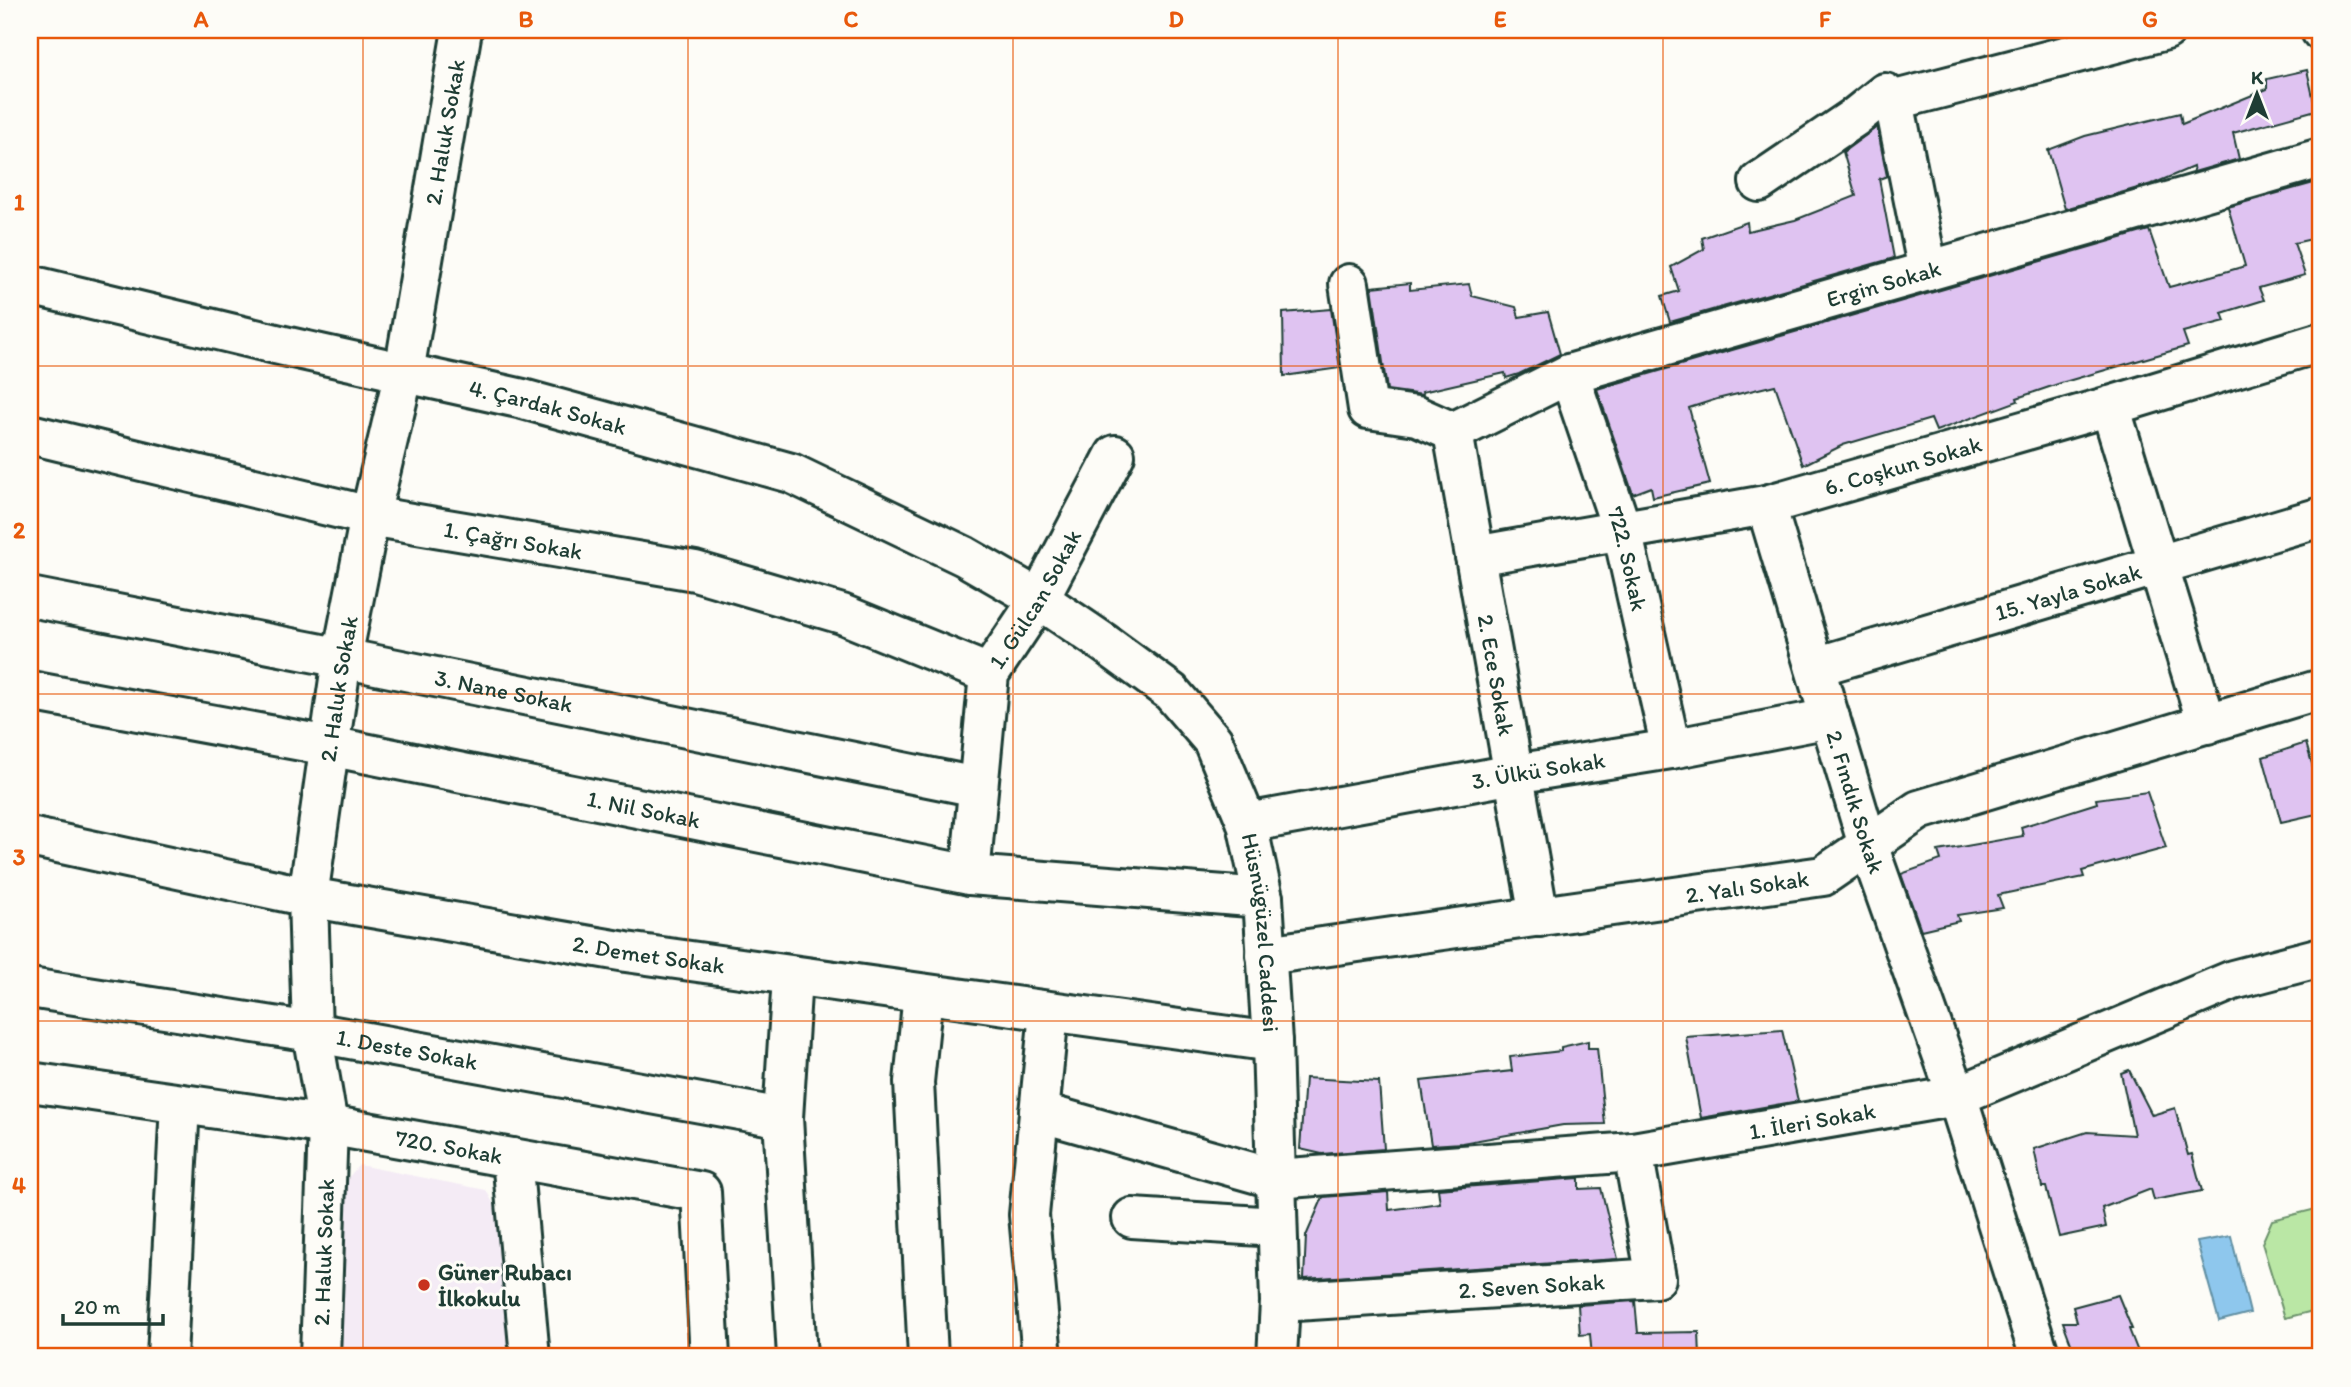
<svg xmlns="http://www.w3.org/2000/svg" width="2351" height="1387" font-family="Itim,sans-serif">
  <rect width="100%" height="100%" fill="#fdfcf7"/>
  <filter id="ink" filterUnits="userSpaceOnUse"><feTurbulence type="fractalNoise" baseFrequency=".0143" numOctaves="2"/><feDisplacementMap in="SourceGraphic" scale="14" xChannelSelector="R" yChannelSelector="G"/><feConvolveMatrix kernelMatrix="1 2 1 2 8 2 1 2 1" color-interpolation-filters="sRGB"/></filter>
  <g filter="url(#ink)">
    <path fill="#f4ebf5" d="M 359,1165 L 486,1190 L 498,1212 L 512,1357 L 341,1357 L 347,1179 Z"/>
    <path fill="#bae7a5" stroke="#6c926c" stroke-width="2" d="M 2320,1208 L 2321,1309 L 2285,1318 L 2262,1243 L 2272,1220 Z"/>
    <path fill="#8ec7ed" stroke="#6290a3" stroke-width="2" d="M 2231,1236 L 2250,1313 L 2219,1321 L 2197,1242 Z"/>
    <g fill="#dfc3f1" stroke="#1f3d34" stroke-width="2">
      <path d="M 2307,70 L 2316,110 L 2233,133 L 2239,159 L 2194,172 L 2193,167 L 2155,183 L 2065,209 L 2048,150 L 2085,136 L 2180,113 L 2182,124 L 2267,89 L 2267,79 Z"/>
      <path d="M 1877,127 L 1887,176 L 1879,179 L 1894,258 L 1670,322 L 1662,296 L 1679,291 L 1671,267 L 1704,249 L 1702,238 L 1747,222 L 1748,231 L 1795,220 L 1856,196 L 1843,152 Z"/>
      <path d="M 2321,181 L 2321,237 L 2294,243 L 2305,275 L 2259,288 L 2264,300 L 2222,313 L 2225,321 L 2183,332 L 2188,346 L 2061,383 L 2017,398 L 2018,401 L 1936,431 L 1931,419 L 1843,445 L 1803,465 L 1775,385 L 1717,399 L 1689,408 L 1710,484 L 1653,497 L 1651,487 L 1633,494 L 1597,389 L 2149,230 L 2169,287 L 2211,276 L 2245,266 L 2228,207 Z"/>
      <path d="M 1410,283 L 1410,290 L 1469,284 L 1472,296 L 1516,307 L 1519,317 L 1548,312 L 1560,354 L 1519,374 L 1506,378 L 1505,373 L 1422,392 L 1423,395 L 1387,390 L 1372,287 Z"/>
      <path d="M 1331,309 L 1340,368 L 1284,376 L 1283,313 Z"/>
      <path d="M 2306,743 L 2321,795 L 2321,813 L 2281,822 L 2263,757 Z"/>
      <path d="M 2147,792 L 2166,848 L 2082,871 L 2084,877 L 1998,895 L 2003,908 L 1957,915 L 1959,921 L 1921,930 L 1901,874 L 1941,860 L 1938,851 L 2023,836 L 2021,827 L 2097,803 L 2096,799 Z"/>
      <path d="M 1782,1030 L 1798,1101 L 1701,1118 L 1686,1037 Z"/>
      <path d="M 1588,1041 L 1588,1048 L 1597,1048 L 1605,1124 L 1563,1125 L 1462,1143 L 1431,1145 L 1421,1081 L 1512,1071 L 1510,1057 L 1561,1051 L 1561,1047 Z"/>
      <path d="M 2129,1070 L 2152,1115 L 2175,1108 L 2188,1155 L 2192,1154 L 2202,1191 L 2154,1200 L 2151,1189 L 2102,1208 L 2106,1227 L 2059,1237 L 2046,1187 L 2042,1187 L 2034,1149 L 2087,1132 L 2134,1135 L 2121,1073 Z"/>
      <path d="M 1305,1078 L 1379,1082 L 1384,1149 L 1322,1154 L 1300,1149 Z"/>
      <path d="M 1579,1178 L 1579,1189 L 1601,1188 L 1618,1259 L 1304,1279 L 1306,1236 L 1323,1197 L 1388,1192 L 1389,1210 L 1440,1203 L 1438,1189 Z"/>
      <path d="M 2118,1295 L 2132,1329 L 2129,1329 L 2140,1357 L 2076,1357 L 2063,1322 L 2077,1322 L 2073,1307 Z"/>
      <path d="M 1635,1301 L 1638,1333 L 1699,1332 L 1700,1357 L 1592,1357 L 1590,1334 L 1580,1335 L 1578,1305 Z"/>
    </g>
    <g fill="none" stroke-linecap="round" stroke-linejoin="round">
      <g stroke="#1f3d34" stroke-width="44">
        <g id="minor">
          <path d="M 2321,30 L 2321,31"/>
          <path d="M 1895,106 L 1903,98 L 2166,30"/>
          <path d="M 1759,182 L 1855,117 L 1885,93 L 1895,106 L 1928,271"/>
          <path d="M 1349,284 L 1368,409 L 1417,416 L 1453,432"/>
          <path id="s1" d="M 30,285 L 284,346 L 523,399 L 791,473 L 964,556 L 1039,599 L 1104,643 L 1171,692 L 1213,741 L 1247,823 L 1263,898 L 1272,1042 L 1276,1179 L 1280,1302 L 1277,1357"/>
          <path id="s2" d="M 1569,374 L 1622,530 L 1671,749"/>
          <path d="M 2110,406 L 2207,724"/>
          <path id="s3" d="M 1453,432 L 1569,374 L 2321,158"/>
          <path id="s4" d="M 1453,432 L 1539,917"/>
          <path id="s5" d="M 30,434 L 370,516 L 695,571 L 842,614 L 989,674"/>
          <path id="s6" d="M 1766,505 L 1868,845 L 1957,1096 L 2040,1357"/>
          <path id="s7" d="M 1475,556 L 1766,505 L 2110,406 L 2321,342"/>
          <path id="s8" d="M 30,597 L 342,658 L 977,787"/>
          <path id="s9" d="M 1815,667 L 2321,517"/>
          <path id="s10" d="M 30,691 L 329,746 L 970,875 L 1263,898"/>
          <path id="s11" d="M 1247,823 L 1514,774 L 1671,749 L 1830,718"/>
          <path id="s12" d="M 30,837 L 308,897 L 626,952 L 1272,1042"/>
          <path id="s13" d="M 970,875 L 989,674 L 1039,599 L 1115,455"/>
          <path id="s14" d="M 1266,955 L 1823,876 L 1919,810 L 2321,689"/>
          <path d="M 792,977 L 783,1118 L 797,1357"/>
          <path id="s15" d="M 30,988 L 312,1032 L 783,1118"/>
          <path d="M 923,994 L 914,1082 L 928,1357"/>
          <path id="s16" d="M 30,1082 L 328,1125 L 701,1192 L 710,1357"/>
          <path id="s17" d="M 1039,1112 L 1276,1179 L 1633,1152 L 1957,1096 L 2233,980 L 2321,957"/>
          <path d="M 512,1158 L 530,1357"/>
          <path d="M 1132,1218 L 1277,1227"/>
          <path id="s18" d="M 1280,1302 L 1656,1278 L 1633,1152"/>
          <path d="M 167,1357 L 180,1104"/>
          <path id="s19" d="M 320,1357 L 328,1125 L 312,1032 L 308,897 L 342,658 L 370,516 L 404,372 L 462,30"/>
          <path d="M 1042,1357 L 1029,1215 L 1049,1012"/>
        </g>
      </g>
      <use href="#minor" stroke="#fdfcf7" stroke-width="38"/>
    </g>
  </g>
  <path fill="none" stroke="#e8590c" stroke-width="2" stroke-opacity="0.55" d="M 363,30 L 363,1357M 688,30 L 688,1357M 1013,30 L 1013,1357M 1338,30 L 1338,1357M 1663,30 L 1663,1357M 1988,30 L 1988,1357M 30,366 L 2321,366M 30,694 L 2321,694M 30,1021 L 2321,1021"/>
  <circle fill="#c8321e" stroke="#fdfcf7" stroke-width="2.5" cx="424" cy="1285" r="7"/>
  <g text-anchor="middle" stroke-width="6" stroke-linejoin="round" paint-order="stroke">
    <g font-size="23" fill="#1f3d34" stroke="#fdfcf7">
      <text dy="8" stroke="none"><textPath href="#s19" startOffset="1239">2. Haluk Sokak</textPath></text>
      <text dy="8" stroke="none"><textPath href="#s3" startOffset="457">Ergin Sokak</textPath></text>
      <text dy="8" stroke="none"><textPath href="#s1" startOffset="532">4. Çardak Sokak</textPath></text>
      <text dy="8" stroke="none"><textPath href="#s7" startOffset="438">6. Coşkun Sokak</textPath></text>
      <text dy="8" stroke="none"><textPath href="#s5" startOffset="495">1. Çağrı Sokak</textPath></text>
      <text dy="8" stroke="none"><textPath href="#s2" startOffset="194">722. Sokak</textPath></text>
      <text dy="8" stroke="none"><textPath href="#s9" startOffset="264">15. Yayla Sokak</textPath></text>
      <text dy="8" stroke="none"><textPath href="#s13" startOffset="290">1. Gülcan Sokak</textPath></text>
      <text dy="8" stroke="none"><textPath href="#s4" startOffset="247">2. Ece Sokak</textPath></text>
      <text dy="8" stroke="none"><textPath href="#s19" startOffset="672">2. Haluk Sokak</textPath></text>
      <text dy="8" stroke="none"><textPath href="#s8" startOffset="483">3. Nane Sokak</textPath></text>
      <text dy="8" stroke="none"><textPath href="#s11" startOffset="296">3. Ülkü Sokak</textPath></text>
      <text dy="8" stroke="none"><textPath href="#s6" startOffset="310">2. Fındık Sokak</textPath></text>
      <text dy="8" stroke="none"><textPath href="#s10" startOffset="625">1. Nil Sokak</textPath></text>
      <text dy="8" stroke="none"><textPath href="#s14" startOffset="486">2. Yalı Sokak</textPath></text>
      <text dy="8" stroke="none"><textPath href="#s1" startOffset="1488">Hüsnügüzel Caddesi</textPath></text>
      <text dy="8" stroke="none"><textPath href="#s12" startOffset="630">2. Demet Sokak</textPath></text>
      <text dy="8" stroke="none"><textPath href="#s15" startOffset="382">1. Deste Sokak</textPath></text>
      <text dy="8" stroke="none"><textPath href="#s17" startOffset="786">1. İleri Sokak</textPath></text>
      <text dy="8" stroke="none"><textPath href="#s16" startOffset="424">720. Sokak</textPath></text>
      <text dy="8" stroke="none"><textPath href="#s19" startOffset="105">2. Haluk Sokak</textPath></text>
      <text dy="8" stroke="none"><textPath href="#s18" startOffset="252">2. Seven Sokak</textPath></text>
    </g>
    <g font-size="23" font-weight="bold" fill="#1f3d34" stroke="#fdfcf7" text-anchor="start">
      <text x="438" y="1280">Güner Rubacı<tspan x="438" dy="26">İlkokulu</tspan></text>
    </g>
  </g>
  <rect width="2351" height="1387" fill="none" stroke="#fdfcf7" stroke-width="77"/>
  <g transform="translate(2257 94)" stroke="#fdfcf7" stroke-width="5" paint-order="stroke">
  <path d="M0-5L12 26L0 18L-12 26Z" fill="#1f3d34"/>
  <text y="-10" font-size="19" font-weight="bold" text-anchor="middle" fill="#1f3d34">K</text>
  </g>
  <path d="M63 1314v10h100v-10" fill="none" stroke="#1f3d34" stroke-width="3.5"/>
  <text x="74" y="1314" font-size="21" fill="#1f3d34" stroke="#fdfcf7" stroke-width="5" paint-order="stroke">20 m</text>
  <rect x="38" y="38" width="2274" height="1310" fill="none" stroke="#e8590c" stroke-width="2.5"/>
  <g font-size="23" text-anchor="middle" font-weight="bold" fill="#e8590c">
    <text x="201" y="27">A</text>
    <text x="526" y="27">B</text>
    <text x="851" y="27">C</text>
    <text x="1176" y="27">D</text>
    <text x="1500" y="27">E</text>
    <text x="1825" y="27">F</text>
    <text x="2150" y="27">G</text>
    <text x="19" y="210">1</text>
    <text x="19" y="538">2</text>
    <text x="19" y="865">3</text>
    <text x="19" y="1193">4</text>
  </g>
</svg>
